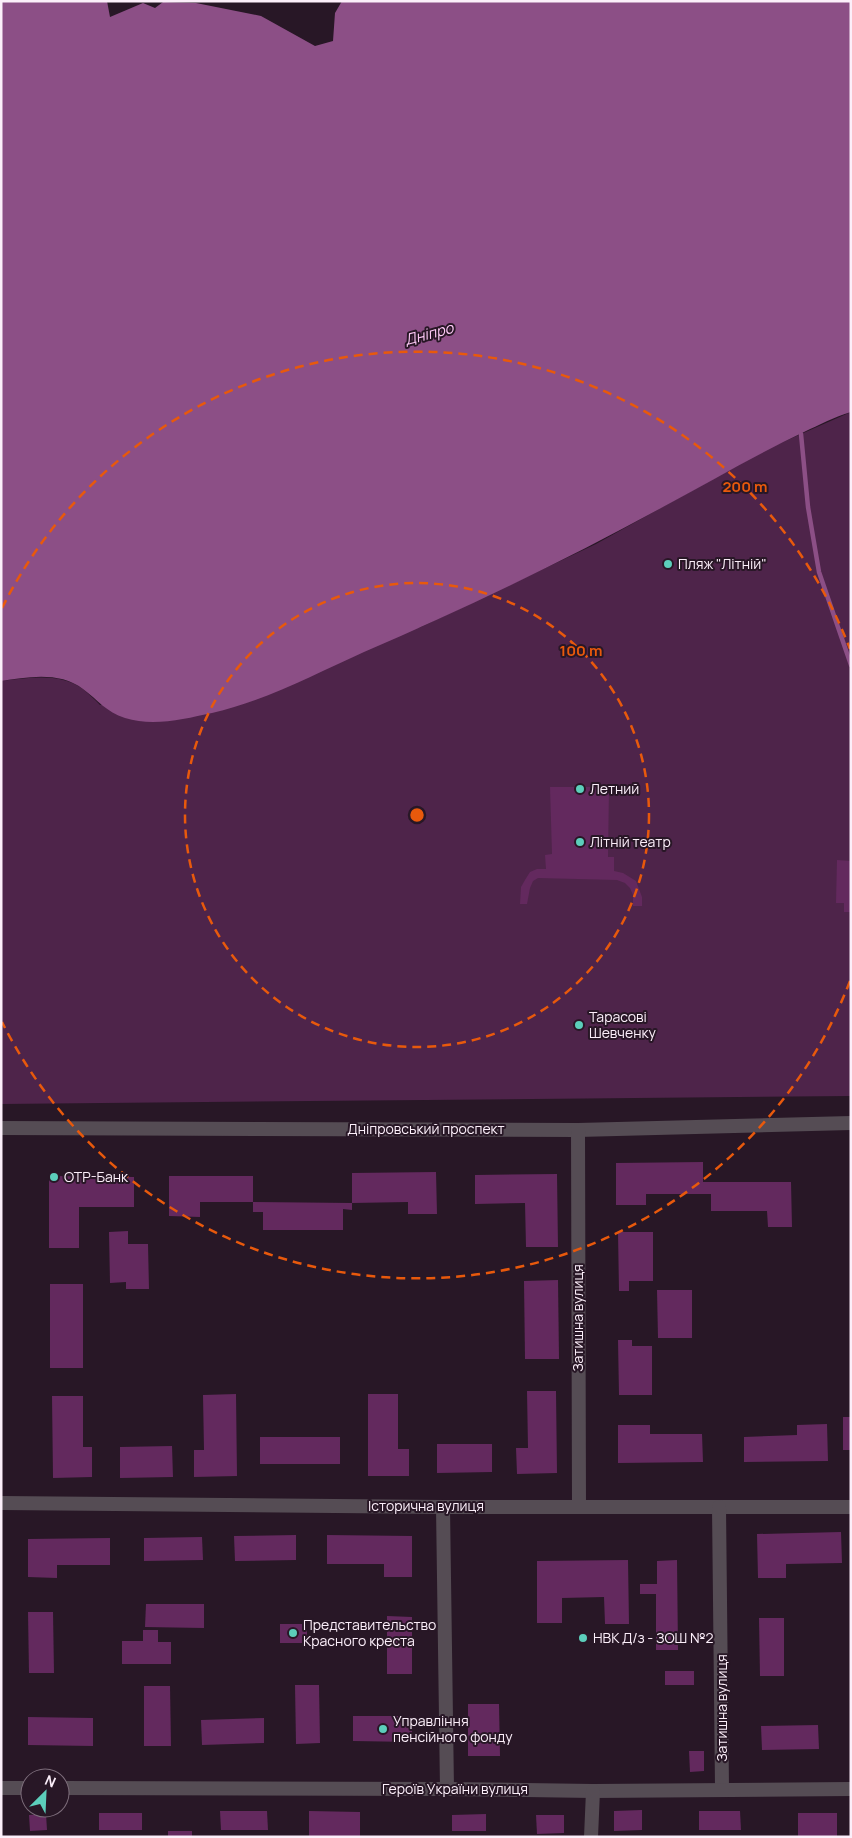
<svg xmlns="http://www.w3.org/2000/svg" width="852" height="1838" font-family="Manrope,sans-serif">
  <rect width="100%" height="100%" fill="#281726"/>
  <path fill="#4e244a" d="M 851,412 L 851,1096 L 1,1104 L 1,681 C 28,678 60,672 83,689 C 89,694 95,700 100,705 L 421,627 L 596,544 L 767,449 Z"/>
  <path fill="#8c4f86" d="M 1,1 L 107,1 L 110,17 L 143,3 L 155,8 L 163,2 L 196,3 L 261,16 L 315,46 L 333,41 L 335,13 L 342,1 L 851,1 L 851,412 C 834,417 819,425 804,432 C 755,455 710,482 663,507 C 566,560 466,608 364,652 C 315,674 265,701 212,713 C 184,719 153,727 125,718 C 106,712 98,700 83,689 C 60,671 27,677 1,681 Z"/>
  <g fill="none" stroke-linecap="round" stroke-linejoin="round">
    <path stroke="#8c4f86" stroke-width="4.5" d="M 801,434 L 808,507 L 819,572 L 851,665"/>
  </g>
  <g fill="#63295e">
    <path d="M 550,787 L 609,787 L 608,857 L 614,857 L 614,871 L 623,873 L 636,881 L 642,897 L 642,906 L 633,906 L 633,895 L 630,888 L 625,883 L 617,880 L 538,878 L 533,881 L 530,888 L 527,904 L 520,904 L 521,887 L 525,880 L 530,872 L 537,869 L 546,869 L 545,855 L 552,854 Z"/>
    <path d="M 837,860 L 851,861 L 851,912 L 844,912 L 844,903 L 836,903 Z"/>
    <path d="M 703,1162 L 703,1182 L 791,1182 L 792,1227 L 768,1227 L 767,1211 L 711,1211 L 711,1194 L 646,1194 L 646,1205 L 616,1205 L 616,1163 Z"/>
    <path d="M 436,1172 L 437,1214 L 408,1214 L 408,1202 L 352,1203 L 352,1173 Z"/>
    <path d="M 557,1174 L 558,1247 L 526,1247 L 525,1203 L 475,1204 L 475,1175 Z"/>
    <path d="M 49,1176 L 134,1177 L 134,1207 L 79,1207 L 79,1248 L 49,1248 Z"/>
    <path d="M 169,1176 L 253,1176 L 253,1202 L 200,1202 L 200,1217 L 169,1216 Z"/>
    <path d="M 253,1202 L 352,1203 L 352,1210 L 343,1209 L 343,1230 L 263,1230 L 263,1212 L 253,1212 Z"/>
    <path d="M 128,1231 L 128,1244 L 148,1244 L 149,1289 L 126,1289 L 126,1282 L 110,1283 L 109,1232 Z"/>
    <path d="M 618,1232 L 653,1232 L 653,1281 L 629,1281 L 629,1291 L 619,1291 Z"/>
    <path d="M 558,1280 L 559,1359 L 525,1359 L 524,1281 Z"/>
    <rect x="50" y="1284" width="33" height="84"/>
    <path d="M 657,1290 L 692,1290 L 692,1338 L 658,1338 Z"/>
    <path d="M 618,1340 L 632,1340 L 632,1346 L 652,1346 L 652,1395 L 619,1395 Z"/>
    <path d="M 527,1391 L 556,1391 L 557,1473 L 517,1474 L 516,1448 L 528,1448 Z"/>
    <path d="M 236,1394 L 237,1476 L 194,1477 L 194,1450 L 204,1450 L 203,1395 Z"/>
    <path d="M 368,1394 L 398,1394 L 398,1449 L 409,1449 L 409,1476 L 368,1476 Z"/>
    <path d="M 52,1396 L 83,1396 L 83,1447 L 92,1447 L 92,1477 L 53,1478 Z"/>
    <rect x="843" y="1417" width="8" height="33"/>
    <path d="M 827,1424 L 828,1461 L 744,1462 L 744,1437 L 797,1435 L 797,1425 Z"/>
    <path d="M 618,1425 L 650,1425 L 650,1434 L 702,1434 L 703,1462 L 618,1463 Z"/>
    <rect x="260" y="1437" width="80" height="27"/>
    <path d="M 437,1444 L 492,1444 L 492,1472 L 437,1473 Z"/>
    <path d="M 172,1446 L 173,1477 L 120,1478 L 120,1447 Z"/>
    <path d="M 841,1532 L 842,1563 L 786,1564 L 786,1578 L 758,1578 L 757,1534 Z"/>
    <path d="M 296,1535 L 296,1560 L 235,1561 L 234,1536 Z"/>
    <path d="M 327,1535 L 412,1536 L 412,1577 L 384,1577 L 384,1564 L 327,1564 Z"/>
    <path d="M 202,1537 L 203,1560 L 144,1561 L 144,1538 Z"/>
    <path d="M 110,1538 L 110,1565 L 57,1565 L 57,1578 L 28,1577 L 28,1539 Z"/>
    <path d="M 628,1560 L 629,1624 L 605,1624 L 604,1597 L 562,1598 L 562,1623 L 537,1623 L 537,1561 Z"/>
    <path d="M 677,1560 L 678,1650 L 656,1650 L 656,1594 L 640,1594 L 640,1584 L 657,1584 L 657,1561 Z"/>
    <path d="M 146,1604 L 204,1604 L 204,1628 L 145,1627 Z"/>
    <path d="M 28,1612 L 53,1612 L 54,1673 L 29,1673 Z"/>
    <path d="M 387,1616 L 412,1617 L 412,1674 L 387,1674 Z"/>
    <path d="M 759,1618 L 784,1618 L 784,1676 L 760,1676 Z"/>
    <rect x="280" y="1624" width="27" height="19"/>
    <path d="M 143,1630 L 158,1630 L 158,1642 L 171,1642 L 171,1664 L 122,1664 L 122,1641 L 143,1641 Z"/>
    <rect x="665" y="1671" width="29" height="14"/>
    <path d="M 295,1685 L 319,1685 L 320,1743 L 296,1744 Z"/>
    <path d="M 144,1686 L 170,1686 L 171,1746 L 144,1746 Z"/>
    <path d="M 468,1704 L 499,1704 L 500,1756 L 468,1756 Z"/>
    <path d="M 353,1716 L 412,1716 L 412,1742 L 353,1741 Z"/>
    <path d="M 28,1717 L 93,1718 L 93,1746 L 28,1745 Z"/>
    <path d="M 264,1718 L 264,1743 L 202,1745 L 201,1720 Z"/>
    <path d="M 818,1725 L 819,1749 L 762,1750 L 761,1726 Z"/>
    <path d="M 689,1751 L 704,1751 L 704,1771 L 690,1772 Z"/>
    <path d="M 642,1810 L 642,1830 L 614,1831 L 614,1811 Z"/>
    <path d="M 220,1811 L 267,1811 L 268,1830 L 221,1830 Z"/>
    <path d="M 309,1811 L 360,1812 L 360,1837 L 309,1836 Z"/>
    <path d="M 699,1811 L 740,1811 L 741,1830 L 699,1830 Z"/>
    <rect x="99" y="1813" width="43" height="17"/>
    <path d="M 798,1813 L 837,1813 L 837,1837 L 798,1836 Z"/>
    <path d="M 46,1814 L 47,1830 L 30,1831 L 29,1815 Z"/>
    <path d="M 486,1814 L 486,1831 L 452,1831 L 452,1815 Z"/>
    <path d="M 536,1815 L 564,1815 L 564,1833 L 537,1834 Z"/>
    <rect x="168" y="1831" width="24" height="6"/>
  </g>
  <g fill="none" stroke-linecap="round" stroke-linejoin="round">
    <g stroke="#554c54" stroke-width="14">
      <path d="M 1,1128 L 578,1130 L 851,1123"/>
      <path d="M 578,1130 L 579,1506"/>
      <path d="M 1,1503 L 443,1507 L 851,1507"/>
      <path d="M 443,1507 L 447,1789"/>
      <path d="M 719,1507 L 722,1788"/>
      <path d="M 1,1788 L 30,1788"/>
      <path d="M 60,1788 L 447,1789 L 593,1791 L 851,1789"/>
      <path d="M 591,1837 L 593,1791"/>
    </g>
  </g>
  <g fill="none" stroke="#e8590c" stroke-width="2.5" stroke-dasharray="9 6">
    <circle cx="417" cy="815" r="232"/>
    <path d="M850 981A464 464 0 0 1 2 1022M2 608A464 464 0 0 1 850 649"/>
  </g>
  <g fill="#5ccebb" stroke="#281726" stroke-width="2">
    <circle cx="668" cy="564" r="5"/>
    <circle cx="580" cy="789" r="5"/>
    <circle cx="580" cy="842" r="5"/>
    <circle cx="579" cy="1025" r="5"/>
    <circle cx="54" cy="1177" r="5"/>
    <circle cx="293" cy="1633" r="5"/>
    <circle cx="583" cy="1638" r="5"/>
    <circle cx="383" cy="1729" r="5"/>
  </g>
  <g text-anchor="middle" stroke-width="4" stroke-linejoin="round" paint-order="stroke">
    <g font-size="14" fill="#fceffa" stroke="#281726" text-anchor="start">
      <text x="678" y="569">Пляж "Літній"</text>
      <text x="590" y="794">Летний</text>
      <text x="590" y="847">Літній театр</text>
      <text x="589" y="1022">Тарасові<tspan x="589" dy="16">Шевченку</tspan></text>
      <text x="64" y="1182">ОТР-Банк</text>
      <text x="303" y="1630">Представительство<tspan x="303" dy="16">Красного креста</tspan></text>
      <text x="593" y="1643">НВК Д/з - ЗОШ №2</text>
      <text x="393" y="1726">Управління<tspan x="393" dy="16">пенсійного фонду</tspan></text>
    </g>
    <g font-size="14" fill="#fceffa" stroke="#281726">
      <text x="426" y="1134">Дніпровський проспект</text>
      <text transform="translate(578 1318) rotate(-90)" y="5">Затишна вулиця</text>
      <text x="426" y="1511">Історична вулиця</text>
      <text transform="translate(722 1708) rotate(-90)" y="5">Затишна вулиця</text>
      <text x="455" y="1794">Героїв України вулиця</text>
    </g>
    <g font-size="15" font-style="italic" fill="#ffcaf8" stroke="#281726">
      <text transform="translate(429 334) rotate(-15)" y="5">Дніпро</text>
    </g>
  </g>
  <circle cx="417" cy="815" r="8" fill="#e8590c" stroke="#281726" stroke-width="2.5"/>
  <g font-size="15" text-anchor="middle" font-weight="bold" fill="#e8590c" stroke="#281726" stroke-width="4" stroke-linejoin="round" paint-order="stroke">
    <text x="745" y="492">200 m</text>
    <text x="581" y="656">100 m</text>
  </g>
  <rect width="852" height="1838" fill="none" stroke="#fceffa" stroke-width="5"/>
  <g transform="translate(45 1793) rotate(24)"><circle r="24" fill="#281726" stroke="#7d6d7b"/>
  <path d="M0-4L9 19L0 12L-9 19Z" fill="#5ccebb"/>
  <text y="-8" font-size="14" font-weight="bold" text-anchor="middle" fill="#fceffa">N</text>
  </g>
</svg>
